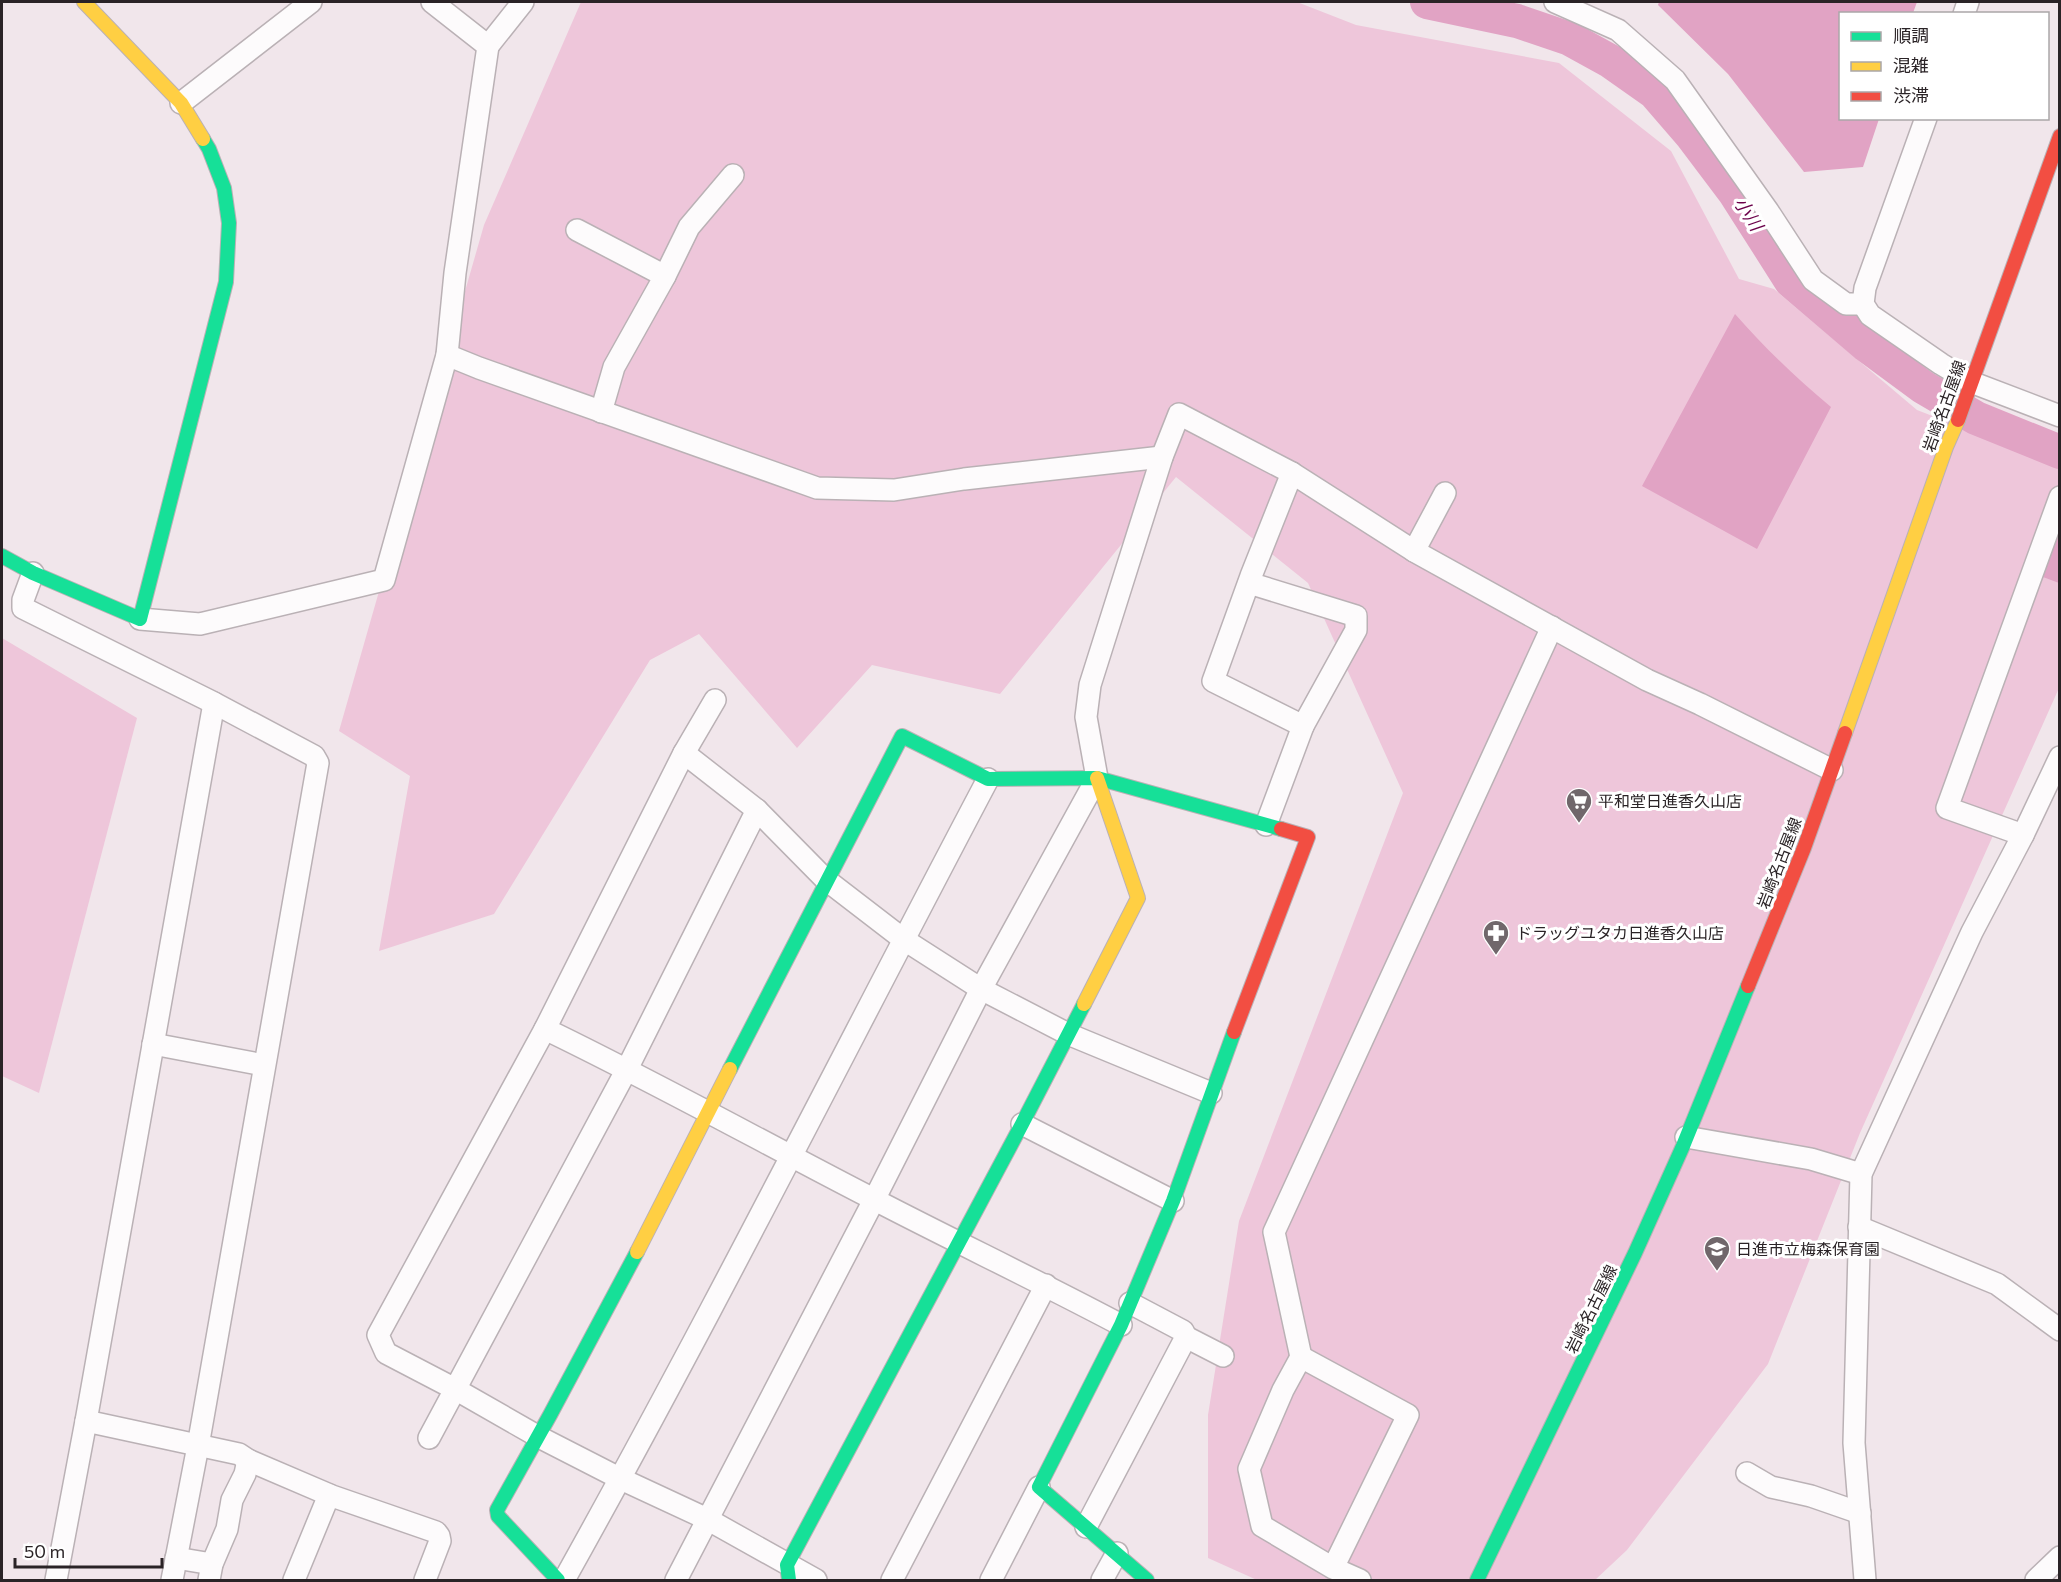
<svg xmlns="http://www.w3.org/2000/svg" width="2061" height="1582" font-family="Commissioner,'Noto Sans JP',sans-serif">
  <rect width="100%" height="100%" fill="#f1e6eb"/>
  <g fill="#eec6da">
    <path d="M 581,2 L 1297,2 L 1356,25 L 1559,63 L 1671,151 L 1739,279 L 1774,289 L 1917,410 L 2059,465 L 2059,688 L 1860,1133 L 1768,1364 L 1627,1550 L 1595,1580 L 1257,1580 L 1208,1558 L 1208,1415 L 1239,1221 L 1403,793 L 1308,583 L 1176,477 L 1000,694 L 872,665 L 797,748 L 699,634 L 650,660 L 494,914 L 379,951 L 410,776 L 339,731 L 484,225 Z"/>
    <path d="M 2,638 L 137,718 L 39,1093 L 2,1076 Z"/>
  </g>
  <g fill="#e1a3c4">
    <path d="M 1659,2 L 1917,2 L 1913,13 L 1840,14 L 1840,118 L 1879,119 L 1863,167 L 1804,172 L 1728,74 L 1658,5 Z"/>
    <path d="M 1735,314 C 1765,348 1796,378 1831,407 L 1757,549 L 1642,486 Z"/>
    <path d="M 2059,519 L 2059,583 L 2043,577 Z"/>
  </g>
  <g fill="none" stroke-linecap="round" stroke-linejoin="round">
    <path stroke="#e1a3c4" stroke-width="34" d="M 1427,2 L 1517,21 L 1570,39 L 1610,61 L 1654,92 L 1692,136 L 1735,193 L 1791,281 L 1866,345 L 1923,387 L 1976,418 L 2060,452"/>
    <g stroke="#bab1b5" stroke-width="24">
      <g id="street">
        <path d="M 1555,2 L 1618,30 L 1675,80 L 1768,211 L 1813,280 L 1846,304 L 1863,304"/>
        <path d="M 1964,14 L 1968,2"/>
        <path d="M 488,46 L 523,2"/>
        <path d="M 181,103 L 311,2"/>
        <path d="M 1926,118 L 1865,288 L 1863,304 L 1870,315 L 1941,364 L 1971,382 L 2060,416"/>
        <path d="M 577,230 L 665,276"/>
        <path d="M 447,355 L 479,368 L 817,488 L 894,490 L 964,479 L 1162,457"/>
        <path d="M 601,412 L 614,367 L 665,276 L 689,227 L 733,175"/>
        <path d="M 1414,551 L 1445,493"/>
        <path d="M 33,573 L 23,600 L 23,608 L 214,703 L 314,756 L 318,763 L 198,1446 L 172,1580"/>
        <path d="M 1249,583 L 1356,616 L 1356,630 L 1303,726"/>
        <path d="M 140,619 L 200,624 L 384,580 L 447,355 L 455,273 L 488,46 L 432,2"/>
        <path d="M 214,703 L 86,1421 L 239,1454 L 248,1460 L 332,1496 L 436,1532 L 439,1536 L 440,1541 L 425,1580"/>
        <path d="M 684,753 L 715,700"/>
        <path d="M 1266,825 L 1303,726 L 1213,681 L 1251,576 L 1292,473"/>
        <path d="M 2023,835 L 1947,808 L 2060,497"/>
        <path d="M 545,1029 C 657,1083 766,1144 877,1201 C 958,1243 1040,1282 1121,1325"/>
        <path d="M 153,1044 L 264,1065"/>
        <path d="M 1022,1124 L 1173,1201"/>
        <path d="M 1686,1137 L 1811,1159 L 1861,1174"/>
        <path d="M 1859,1227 L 1997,1284 L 2060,1330"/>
        <path d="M 1186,1337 L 1223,1356"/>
        <path d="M 1301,1357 L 1274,1232 L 1552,627"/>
        <path d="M 429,1438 L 627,1069 L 757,810"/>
        <path d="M 1747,1473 L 1771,1487 L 1811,1496 L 1860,1513"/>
        <path d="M 1086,1527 L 1186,1337 L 1183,1331 L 1130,1303"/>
        <path d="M 176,1558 L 212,1564"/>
        <path d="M 1333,1568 L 1408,1415 L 1301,1357 L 1283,1390 L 1249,1469 L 1262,1526 L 1333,1568 L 1360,1580"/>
        <path d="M 56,1580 L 86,1421"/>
        <path d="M 209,1580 L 212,1564 L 227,1529 L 232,1500 L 245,1474 L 248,1460"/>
        <path d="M 294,1580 L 329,1495"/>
        <path d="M 564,1580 C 711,1317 847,1046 988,779"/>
        <path d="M 676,1580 L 874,1200 L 981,989 L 1097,778 L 1086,717 L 1090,685 L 1162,457 L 1179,414 L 1292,473 L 1414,551 L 1647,680 L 1700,704 L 1832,770"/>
        <path d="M 816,1580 L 707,1519 L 621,1479 L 539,1437 L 455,1389 L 386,1353 L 378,1335 L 545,1029 L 684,753 L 757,810 L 825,879 L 903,939 L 981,989 L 1068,1034 L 1211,1093"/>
        <path d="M 892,1580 L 1046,1285"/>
        <path d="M 991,1580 L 1039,1487"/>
        <path d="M 1102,1580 L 1117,1553"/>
        <path d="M 1865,1580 L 1854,1443 L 1861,1174 L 1972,932 L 2023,835 L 2060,757"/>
        <path d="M 2036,1580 L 2060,1557"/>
      </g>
    </g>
    <g stroke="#bab1b5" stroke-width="16">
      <g id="fast">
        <path d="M 2,556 L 33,573 L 140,619 L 226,282 L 229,223 L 224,188 L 209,149 L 203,139"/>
        <path d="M 730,1069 L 902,736 L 988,779 L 1097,778 L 1281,829"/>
        <path d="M 558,1580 L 498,1516 L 497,1510 L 550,1415 L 637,1252"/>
        <path d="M 789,1580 L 787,1565 L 1022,1124 L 1084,1004"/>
        <path d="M 1147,1580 L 1039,1487 L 1121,1325 L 1173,1201 L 1234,1032"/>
        <path d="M 1477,1580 L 1635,1253 L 1683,1146 L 1748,986"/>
      </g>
    </g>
    <g stroke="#bab1b5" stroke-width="16">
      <g id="slow">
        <path d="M 84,2 L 181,103 L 203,139"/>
        <path d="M 1845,733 L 1946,447 L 1958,420"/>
        <path d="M 1084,1004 L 1138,898 L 1097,778"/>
        <path d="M 637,1252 L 730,1069"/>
      </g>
    </g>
    <g stroke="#bab1b5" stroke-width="16">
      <g id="jam">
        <path d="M 1958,420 L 2060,136"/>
        <path d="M 1748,986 L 1804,848 L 1845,733"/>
        <path d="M 1234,1032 L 1308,837 L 1281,829"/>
      </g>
    </g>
    <use href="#street" stroke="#fdfbfc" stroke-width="21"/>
    <use href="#fast" stroke="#16e098" stroke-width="14"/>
    <use href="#slow" stroke="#ffcf43" stroke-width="14"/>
    <use href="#jam" stroke="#f24e42" stroke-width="14"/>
  </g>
  <defs>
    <g id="supermarket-pin" transform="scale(1.35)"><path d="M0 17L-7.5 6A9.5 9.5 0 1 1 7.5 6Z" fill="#70676b" stroke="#fff"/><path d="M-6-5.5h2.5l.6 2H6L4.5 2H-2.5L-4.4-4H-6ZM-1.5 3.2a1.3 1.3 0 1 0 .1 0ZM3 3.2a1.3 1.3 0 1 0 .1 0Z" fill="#fff"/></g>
    <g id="pharmacy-pin" transform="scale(1.35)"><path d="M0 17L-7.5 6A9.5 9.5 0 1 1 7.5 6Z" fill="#70676b" stroke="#fff"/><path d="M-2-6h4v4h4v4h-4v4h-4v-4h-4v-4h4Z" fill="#fff"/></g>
    <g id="school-pin" transform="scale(1.35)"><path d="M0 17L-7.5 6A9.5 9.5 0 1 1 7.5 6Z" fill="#70676b" stroke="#fff"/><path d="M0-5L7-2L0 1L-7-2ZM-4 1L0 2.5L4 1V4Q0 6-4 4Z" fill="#fff"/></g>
  </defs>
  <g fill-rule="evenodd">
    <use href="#supermarket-pin" x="1579" y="801"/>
    <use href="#pharmacy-pin" x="1496" y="933"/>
    <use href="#school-pin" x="1717" y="1249"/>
  </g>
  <g text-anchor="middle" stroke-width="6" stroke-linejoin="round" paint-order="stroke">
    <g font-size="16" fill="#2a2326" stroke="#fff">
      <text transform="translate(1944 406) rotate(-70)" y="6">岩崎名古屋線</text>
      <text transform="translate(1779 863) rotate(-69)" y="6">岩崎名古屋線</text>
      <text transform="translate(1591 1309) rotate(-64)" y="6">岩崎名古屋線</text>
    </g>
    <g font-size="16" fill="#2a2326" stroke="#fff" text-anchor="start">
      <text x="1598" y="807">平和堂日進香久山店</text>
      <text x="1516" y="939">ドラッグユタカ日進香久山店</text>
      <text x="1736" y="1255">日進市立梅森保育園</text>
    </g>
    <g font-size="18" font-style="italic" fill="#6b014a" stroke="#fff">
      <text transform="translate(1748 214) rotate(57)" y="6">小川</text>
    </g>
  </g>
  <rect width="2061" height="1582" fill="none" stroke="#2a2326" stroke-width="6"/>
  <rect x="1839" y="12" width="210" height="108" fill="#ffffff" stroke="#aaa7a8" stroke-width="1.5"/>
  <rect x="1851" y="32" width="30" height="9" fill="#16e098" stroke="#aaa7a8" stroke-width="1.5"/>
  <text x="1893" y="42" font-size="18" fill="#2a2326">順調</text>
  <rect x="1851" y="62" width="30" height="9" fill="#ffcf43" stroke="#aaa7a8" stroke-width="1.5"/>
  <text x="1893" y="72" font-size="18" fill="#2a2326">混雑</text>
  <rect x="1851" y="92" width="30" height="9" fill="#f24e42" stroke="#aaa7a8" stroke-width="1.5"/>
  <text x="1893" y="102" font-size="18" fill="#2a2326">渋滞</text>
  <path d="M15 1558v9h147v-9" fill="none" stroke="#2a2326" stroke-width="3"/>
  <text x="24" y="1558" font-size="18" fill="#2a2326" stroke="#ffffff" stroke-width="4.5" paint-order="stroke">50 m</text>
</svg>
